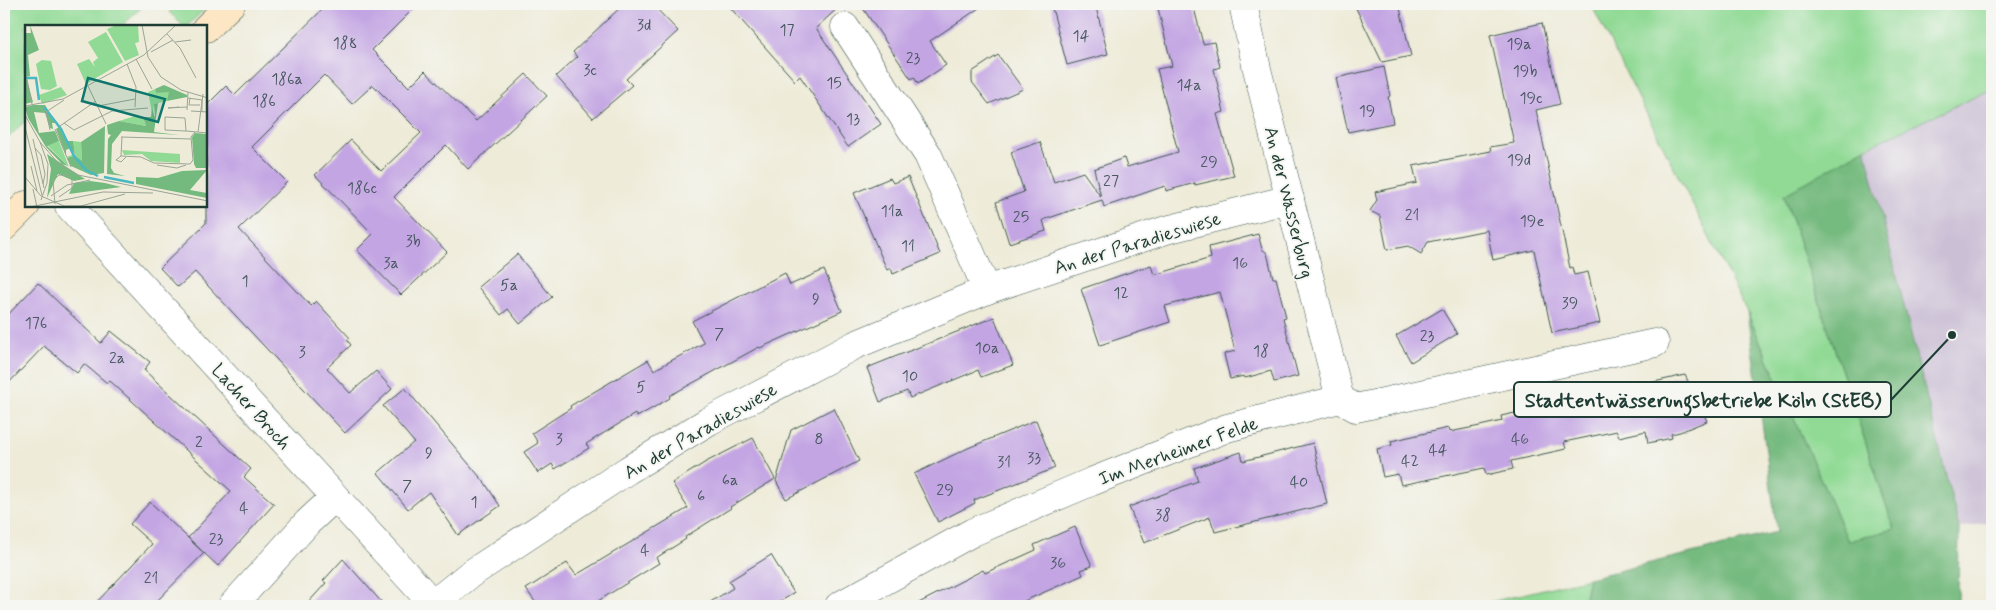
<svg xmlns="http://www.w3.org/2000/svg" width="1996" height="610" font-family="Mynerve,sans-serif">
  <rect width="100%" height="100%" fill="#f6f6f2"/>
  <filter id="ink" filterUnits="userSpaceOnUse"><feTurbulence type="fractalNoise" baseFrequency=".02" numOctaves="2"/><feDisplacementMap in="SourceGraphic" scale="10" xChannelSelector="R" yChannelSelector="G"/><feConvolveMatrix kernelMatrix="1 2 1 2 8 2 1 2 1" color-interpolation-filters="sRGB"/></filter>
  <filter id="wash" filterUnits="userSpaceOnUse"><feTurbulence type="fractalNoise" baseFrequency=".0096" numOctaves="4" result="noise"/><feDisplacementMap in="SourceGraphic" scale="20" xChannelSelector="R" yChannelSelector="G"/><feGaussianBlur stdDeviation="1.12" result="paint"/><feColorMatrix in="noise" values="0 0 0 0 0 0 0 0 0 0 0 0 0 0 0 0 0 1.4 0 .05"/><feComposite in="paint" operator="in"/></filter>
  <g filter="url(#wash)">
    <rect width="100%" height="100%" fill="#eeebd8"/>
    <path fill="#cbbfd5" d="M 1992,89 L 1992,522 L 1959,528 L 1865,148 Z"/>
    <g fill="#91da95" stroke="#588c64">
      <path d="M 4,4 L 145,4 L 122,26 L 26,26 L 26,120 L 4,142 Z"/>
      <path d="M 177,4 L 210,4 L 187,26 L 183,26 L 169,12 Z"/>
      <path d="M 1591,4 L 1992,4 L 1992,89 L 1865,148 L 1784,196 L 1894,529 L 1848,542 L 1747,312 Z"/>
      <path d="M 1589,578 L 1583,606 L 1474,606 Z"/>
    </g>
    <path fill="#74ba7e" stroke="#4a7c59" d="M 1865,148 L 1959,528 L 1958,606 L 1583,606 L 1589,578 L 1777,532 L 1747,312 L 1848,541 L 1894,529 L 1784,195 Z"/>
    <g id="blocks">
      <g fill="#c3a5e3">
        <path d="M 328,4 L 418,4 L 372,50 L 409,87 L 425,71 L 476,121 L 526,74 L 547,96 L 468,169 L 446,145 L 394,197 L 447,252 L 401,295 L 357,250 L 373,234 L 315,175 L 351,140 L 381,171 L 421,133 L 373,85 L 352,104 L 324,75 L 252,147 L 287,182 L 239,229 L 311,306 L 316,301 L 350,338 L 347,340 L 351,345 L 327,368 L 350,393 L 376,371 L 392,389 L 345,433 L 195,272 L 178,287 L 160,268 L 206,223 L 206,106 L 226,86 L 235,95 Z"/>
        <path d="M 624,4 L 652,4 L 678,31 L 626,79 L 632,85 L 593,118 L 556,76 L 577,57 L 573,52 Z"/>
        <path d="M 727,4 L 842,4 L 816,28 L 881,124 L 848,147 L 800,76 L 795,81 Z"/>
        <path d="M 860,4 L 985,4 L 930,41 L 946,65 L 918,84 L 914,77 L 911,79 Z"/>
        <path d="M 1051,4 L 1095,4 L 1108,54 L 1067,65 Z"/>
        <path d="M 1157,4 L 1193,4 L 1203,44 L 1214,42 L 1220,67 L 1214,69 L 1224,112 L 1217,114 L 1234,176 L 1195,185 L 1195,183 L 1166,191 L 1165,186 L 1104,207 L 1102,200 L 1043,220 L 1046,231 L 1009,243 L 996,202 L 1024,192 L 1011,152 L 1040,142 L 1054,182 L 1083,172 L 1101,197 L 1094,169 L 1124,158 L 1127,167 L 1178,152 L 1157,69 L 1172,66 Z"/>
        <path d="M 1354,4 L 1399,4 L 1411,56 L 1382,62 Z"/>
        <path d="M 1542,23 L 1560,104 L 1536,110 L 1570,268 L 1572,267 L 1574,275 L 1588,272 L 1600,323 L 1552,333 L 1534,250 L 1493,260 L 1487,230 L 1428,242 L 1421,254 L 1408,246 L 1387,250 L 1380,216 L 1370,211 L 1377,200 L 1375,192 L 1417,183 L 1413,166 L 1491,151 L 1490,147 L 1514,143 L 1490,35 Z"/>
        <path d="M 998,55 L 1023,89 L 989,104 L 972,82 L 972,72 Z"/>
        <path d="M 1384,67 L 1390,96 L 1388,97 L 1393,123 L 1348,132 L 1336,78 Z"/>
        <path d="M 908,177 L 940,254 L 893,274 L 891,268 L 887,270 L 854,193 L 890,178 L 893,183 Z"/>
        <path d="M 1258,234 L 1262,249 L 1267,253 L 1273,278 L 1276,278 L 1286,317 L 1283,318 L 1298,376 L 1274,382 L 1271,371 L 1245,378 L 1244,376 L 1230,379 L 1224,354 L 1235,351 L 1220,292 L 1165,306 L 1170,322 L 1100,345 L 1081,289 L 1151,265 L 1154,275 L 1211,258 L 1209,247 Z"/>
        <path d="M 517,254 L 552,297 L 520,324 L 508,309 L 501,315 L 478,287 Z"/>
        <path d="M 824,270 L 842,311 L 760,348 L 759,347 L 669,396 L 670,398 L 637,417 L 635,414 L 586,444 L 589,448 L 555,469 L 552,464 L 538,473 L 524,452 L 538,443 L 532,433 L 571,408 L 570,406 L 648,360 L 654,370 L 704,343 L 692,321 L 785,273 L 790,285 Z"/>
        <path d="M 38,283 L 101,343 L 111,331 L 150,362 L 144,370 L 251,469 L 244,477 L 274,504 L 218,566 L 188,538 L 231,491 L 109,380 L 107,383 L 84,364 L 77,373 L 44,346 L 4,388 L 4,319 Z"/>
        <path d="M 1442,309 L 1457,334 L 1411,362 L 1396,336 Z"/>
        <path d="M 994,317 L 1013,365 L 981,377 L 978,370 L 910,398 L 907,391 L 880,402 L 867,368 Z"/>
        <path d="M 1685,375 L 1707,421 L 1680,432 L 1671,434 L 1672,438 L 1648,443 L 1646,431 L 1619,437 L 1617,431 L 1564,442 L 1566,449 L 1511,461 L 1513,469 L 1486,475 L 1484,468 L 1401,485 L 1398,474 L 1383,477 L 1377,449 L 1392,445 L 1391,441 L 1448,428 L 1449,432 L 1475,427 L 1502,421 L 1501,416 L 1556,404 L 1557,408 L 1584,403 L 1610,396 L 1609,392 Z"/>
        <path d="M 405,388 L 485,483 L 500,506 L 458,535 L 429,492 L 408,509 L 378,473 L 414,442 L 383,406 Z"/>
        <path d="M 834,408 L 859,461 L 786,499 L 776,481 L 791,430 Z"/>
        <path d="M 1036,420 L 1055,468 L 974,500 L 975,503 L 938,522 L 914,474 L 968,448 Z"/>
        <path d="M 753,438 L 775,479 L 730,507 L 731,508 L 685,537 L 686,539 L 656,558 L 659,563 L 590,606 L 538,606 L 526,589 L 567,563 L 576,575 L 688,508 L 672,483 L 706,462 Z"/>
        <path d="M 1313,443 L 1327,504 L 1215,532 L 1210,517 L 1144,543 L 1129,507 L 1198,481 L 1194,468 L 1241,452 L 1243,461 Z"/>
        <path d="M 150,502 L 204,553 L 152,606 L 93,606 L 152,544 L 130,524 Z"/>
        <path d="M 1075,527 L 1092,566 L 1081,570 L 1083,575 L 1013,606 L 913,606 L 983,570 L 985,573 L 1036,550 L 1034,545 Z"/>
        <path d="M 771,555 L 794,593 L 773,606 L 704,606 L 733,588 L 729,581 Z"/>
        <path d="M 343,559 L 385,606 L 305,606 L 326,583 L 323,581 Z"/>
      </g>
    </g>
  </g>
  <g filter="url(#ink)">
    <use href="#blocks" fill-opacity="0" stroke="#3e574d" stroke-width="1"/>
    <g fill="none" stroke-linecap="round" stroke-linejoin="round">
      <g stroke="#3e574d" stroke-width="29">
        <g id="minor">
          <path d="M 1243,4 L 1257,69 L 1340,399"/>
          <path d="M 845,27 L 928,155 L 987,290"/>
          <path d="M 69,206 L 435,606"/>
          <path d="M 433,604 L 469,575 L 628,470 L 709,421 L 855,345 L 987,290 L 1166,230 L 1290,199"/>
          <path d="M 232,606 L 308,522 L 335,497"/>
          <path d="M 839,606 L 973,532 L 1091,482 L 1227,428 L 1340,399 L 1356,408 L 1655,343"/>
        </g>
      </g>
      <g stroke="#3e574d" stroke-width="29">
        <g id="secondary">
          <path d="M 206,28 L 231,4"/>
          <path d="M 4,227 L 26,205"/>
        </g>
      </g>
      <use href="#minor" stroke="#fff" stroke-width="28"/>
      <use href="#secondary" stroke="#fce6c4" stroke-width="28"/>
    </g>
  </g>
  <g text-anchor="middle" stroke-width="4" stroke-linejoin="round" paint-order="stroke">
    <g font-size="16" fill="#485760">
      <text x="644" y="30">3d</text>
      <text x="787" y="35">17</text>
      <text x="1081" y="41">14</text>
      <text x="345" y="48">188</text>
      <text x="1519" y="49">19a</text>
      <text x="913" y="63">23</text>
      <text x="590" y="75">3c</text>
      <text x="1525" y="76">19b</text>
      <text x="287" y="84">186a</text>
      <text x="834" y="88">15</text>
      <text x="1189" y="90">14a</text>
      <text x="1531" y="103">19c</text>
      <text x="264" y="106">186</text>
      <text x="1367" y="116">19</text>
      <text x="853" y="124">13</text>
      <text x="1519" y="165">19d</text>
      <text x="1209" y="167">29</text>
      <text x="1111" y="186">27</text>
      <text x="362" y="193">186c</text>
      <text x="892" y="216">11a</text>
      <text x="1412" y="220">21</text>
      <text x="1021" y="222">25</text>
      <text x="1532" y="226">19e</text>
      <text x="413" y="246">3b</text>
      <text x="908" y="251">11</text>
      <text x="391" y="268">3a</text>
      <text x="1240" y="268">16</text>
      <text x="245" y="286">1</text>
      <text x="509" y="290">5a</text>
      <text x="1121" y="298">12</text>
      <text x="816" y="304">9</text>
      <text x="1570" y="308">39</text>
      <text x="36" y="328">176</text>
      <text x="719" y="339">7</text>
      <text x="1427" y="341">23</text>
      <text x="987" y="353">10a</text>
      <text x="1261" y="356">18</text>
      <text x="302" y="357">3</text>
      <text x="117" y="363">2a</text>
      <text x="910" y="381">10</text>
      <text x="641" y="392">5</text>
      <text x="559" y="444">3</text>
      <text x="819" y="444">8</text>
      <text x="1520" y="444">46</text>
      <text x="199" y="447">2</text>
      <text x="1438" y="455">44</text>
      <text x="429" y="458">9</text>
      <text x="1034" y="463">33</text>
      <text x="1410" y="466">42</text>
      <text x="1004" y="467">31</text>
      <text x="730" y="485">6a</text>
      <text x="1299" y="487">40</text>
      <text x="407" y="491">7</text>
      <text x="945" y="495">29</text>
      <text x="701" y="501">6</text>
      <text x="474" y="507">1</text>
      <text x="244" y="513">4</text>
      <text x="1163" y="520">38</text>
      <text x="216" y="544">23</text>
      <text x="645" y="555">4</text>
      <text x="1058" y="568">36</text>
      <text x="151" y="583">21</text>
    </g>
    <g font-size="19" fill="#1f3d34" stroke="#f6f6f2">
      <text transform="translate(1290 202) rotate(76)" y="7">An der Wasserburg</text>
      <text transform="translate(1137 242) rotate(-17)" y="7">An der Paradieswiese</text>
      <text transform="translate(252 406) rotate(48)" y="7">Lacher Broch</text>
      <text transform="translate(700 430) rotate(-30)" y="7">An der Paradieswiese</text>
      <text transform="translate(1178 450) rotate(-20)" y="7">Im Merheimer Felde</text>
    </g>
  </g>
  <g transform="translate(25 25)">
    <rect width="182" height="182" fill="#eeebd8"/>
    <path d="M 92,0 L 113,0 L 114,17 L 110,18 L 114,30 L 100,36 L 82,4 ZM 81,7 L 98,37 L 61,59 L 52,39 L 64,34 L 70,42 L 68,37 L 73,33 L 63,17 ZM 17,35 L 26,36 L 32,61 L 25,65 L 16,64 L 11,39 ZM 36,62 L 42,70 L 17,79 L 14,70 ZM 130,64 L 131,68 L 144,66 L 144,72 L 142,76 L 129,79 L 128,93 L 123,67 ZM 110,91 L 118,92 L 121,101 L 94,96 ZM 34,116 L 44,142 L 22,120 ZM 48,116 L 56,117 L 57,137 L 41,132 L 50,129 ZM 97,125 L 155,129 L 155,138 L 126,136 L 117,129 L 99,130 Z" fill="#91da95"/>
    <path d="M 5,0 L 14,25 L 3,30 L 5,51 L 1,52 L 8,77 L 0,79 L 0,8 L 6,8 ZM 139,60 L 162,70 L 162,72 L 142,76 L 144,67 L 131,68 L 130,64 ZM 133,78 L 129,107 L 154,110 L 97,106 L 87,119 L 86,143 L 89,148 L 100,151 L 82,149 L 83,114 L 86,110 L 83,109 L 82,100 L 94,96 L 121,101 L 118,92 L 126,92 L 127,83 L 130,93 L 129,79 ZM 8,80 L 20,80 L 31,98 L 27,98 L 28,104 L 25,103 L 20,88 L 9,87 L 14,108 L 30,106 L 34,116 L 22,121 L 43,141 L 37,139 L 21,122 L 3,93 L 0,82 ZM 80,101 L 79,148 L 66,150 L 46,141 L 42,133 L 50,131 L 57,136 L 56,117 ZM 34,102 L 43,116 L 48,116 L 50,129 L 45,123 L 41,125 L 41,131 L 31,104 ZM 170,108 L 182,109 L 182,143 L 171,143 L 169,139 L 167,112 ZM 22,129 L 60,154 L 49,156 L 33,149 L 22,173 L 26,144 ZM 182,145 L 165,165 L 182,168 L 182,173 L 111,159 L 111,152 L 133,153 L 157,146 ZM 65,156 L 80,158 L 96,162 L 44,169 L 49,158 Z" fill="#74ba7e"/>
    <path fill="none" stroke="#4ab8c1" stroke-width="2.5" d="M 0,19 L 0,49M 0,53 L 11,53 L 14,75M 19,82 L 36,104 L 49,131 L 61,145 L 73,151M 79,152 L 109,158"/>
    <path fill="none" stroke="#9ba596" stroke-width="1" d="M 117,0 L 123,32 L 136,52 L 156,65 L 183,73M 142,9 L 155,23 L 171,53M 150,17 L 166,15M 126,27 L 148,15M 111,34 L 127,64M 102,39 L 111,62 L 110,82M 2,54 L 7,79M 63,61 L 81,99M 163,73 L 177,75 L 177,87M 165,73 L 164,80 L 175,80M 0,81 L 38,74 L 119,30 L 151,0M 73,81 L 110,74M 154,82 L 143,83 L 162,82M 162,85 L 163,67M 166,86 L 183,87M 0,90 L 15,117 L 23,139 L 22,158 L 16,175M 39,98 L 49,105 L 87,86 L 123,83M 35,101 L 71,76M 0,102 L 17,170M 30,104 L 46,142M 25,105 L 21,87 L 39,75M 161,106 L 140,105 L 140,92 L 160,93 L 161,106 L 183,108M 173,107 L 178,69M 96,112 L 166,114M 8,114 L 19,163M 15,117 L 33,138 L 53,150 L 183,176M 10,123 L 16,130 L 20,149 L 18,159M 96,131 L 97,112M 101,132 L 96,137 L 91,135 L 96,131 L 116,132 L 118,133 L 129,138 L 165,139 L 168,135 L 166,112 L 170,107M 132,140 L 152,143 L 161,140M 6,141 L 12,166M 0,152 L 16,171 L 39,181 L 56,181 L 100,169M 8,164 L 12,182M 26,171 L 42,160 L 65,155M 30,179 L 28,156 L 34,150 L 42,150 L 47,155 L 47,163 L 34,172M 5,182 L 78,167 L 128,168"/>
    <path fill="#0f766e" fill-opacity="0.15" stroke="#0f766e" stroke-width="2.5" d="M 63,53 L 140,74 L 133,97 L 57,76 Z"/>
    <rect width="182" height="182" fill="none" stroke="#1f3d34" stroke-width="2.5"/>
  </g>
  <path fill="none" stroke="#1f3d34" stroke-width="2" d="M1952 335L1891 400"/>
  <circle fill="#1f3d34" stroke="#f6f6f2" stroke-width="2" cx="1952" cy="335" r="5"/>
  <rect fill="#f6f6f2" stroke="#1f3d34" stroke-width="2" x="1514" y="382" width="377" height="35" rx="5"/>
  <g font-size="20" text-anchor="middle" font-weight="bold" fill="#1f3d34">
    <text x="1703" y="407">Stadtentwässerungsbetriebe Köln (StEB)</text>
  </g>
  <rect width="1996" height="610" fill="none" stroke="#f6f6f2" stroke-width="20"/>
</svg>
